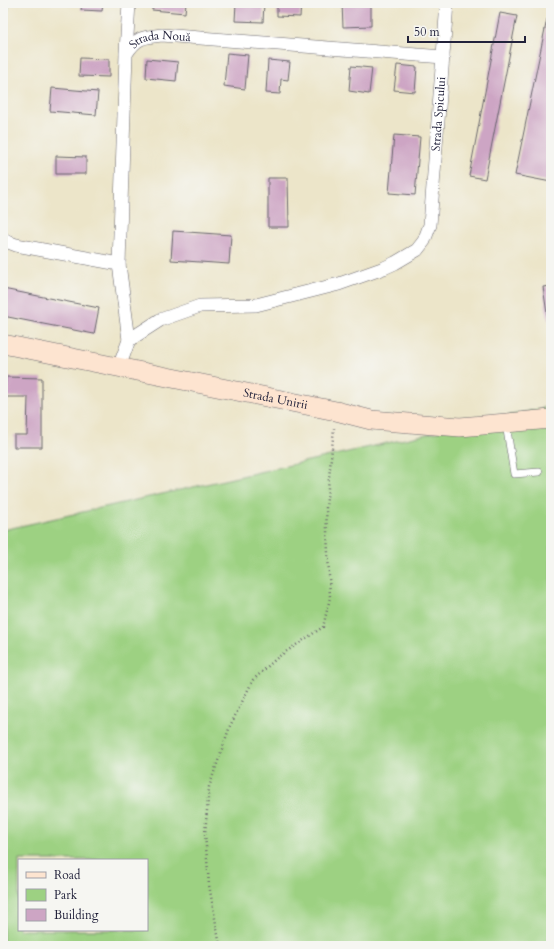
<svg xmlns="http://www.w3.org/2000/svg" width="554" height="949" font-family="Cardo,serif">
  <rect width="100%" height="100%" fill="#f6f6f2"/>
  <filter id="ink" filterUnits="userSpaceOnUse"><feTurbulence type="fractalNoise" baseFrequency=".025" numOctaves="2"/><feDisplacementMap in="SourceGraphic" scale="8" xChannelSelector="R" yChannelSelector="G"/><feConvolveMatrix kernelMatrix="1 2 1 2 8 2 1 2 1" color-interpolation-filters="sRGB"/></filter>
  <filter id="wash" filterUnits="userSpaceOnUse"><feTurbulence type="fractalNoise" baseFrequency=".012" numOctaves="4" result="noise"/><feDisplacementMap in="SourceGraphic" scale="16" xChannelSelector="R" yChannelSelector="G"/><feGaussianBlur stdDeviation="0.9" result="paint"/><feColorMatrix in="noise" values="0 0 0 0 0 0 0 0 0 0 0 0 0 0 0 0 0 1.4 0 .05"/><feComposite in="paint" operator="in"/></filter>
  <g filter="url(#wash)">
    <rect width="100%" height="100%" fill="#ece5c9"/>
    <path fill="#9dd182" stroke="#607a5e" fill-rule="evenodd" d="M 551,406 L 551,946 L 3,946 L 3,530 ZM 19,860 L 147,860 L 147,930 L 19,930 Z"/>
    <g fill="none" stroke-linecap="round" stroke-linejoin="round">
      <path stroke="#55c0d0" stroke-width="4.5" d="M 3,19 L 8,3"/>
    </g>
    <g id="blocks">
      <g fill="#cda5c4">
        <path d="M 82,3 L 103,3 L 102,11 L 81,10 Z"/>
        <path d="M 152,3 L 186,3 L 185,13 L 152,10 Z"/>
        <path d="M 236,3 L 264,3 L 263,22 L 235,21 Z"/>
        <path d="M 277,3 L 301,3 L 300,17 L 277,16 Z"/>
        <path d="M 342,3 L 371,3 L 371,26 L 343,27 Z"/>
        <path d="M 500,13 L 517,16 L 485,179 L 469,176 Z"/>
        <path d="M 547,19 L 551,20 L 551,182 L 515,175 Z"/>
        <path d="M 227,53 L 248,55 L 245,89 L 224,86 Z"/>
        <path d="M 80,58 L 109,59 L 109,77 L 79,76 Z"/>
        <path d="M 147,59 L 178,62 L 176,81 L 146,78 Z"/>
        <path d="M 268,60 L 290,62 L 288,80 L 281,79 L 280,94 L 266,93 Z"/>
        <path d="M 397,65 L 417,67 L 415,92 L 394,90 Z"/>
        <path d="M 351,66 L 372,68 L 369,94 L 349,91 Z"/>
        <path d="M 52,88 L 98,92 L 96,115 L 50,111 Z"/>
        <path d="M 394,135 L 420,137 L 415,195 L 389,193 Z"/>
        <path d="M 56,156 L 86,157 L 86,174 L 56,174 Z"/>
        <path d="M 268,178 L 288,178 L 289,227 L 268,227 Z"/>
        <path d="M 173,231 L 231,235 L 229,264 L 171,260 Z"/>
        <path d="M 551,286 L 551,320 L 548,320 L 543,287 Z"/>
        <path d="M 3,289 L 99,308 L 94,334 L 3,316 Z"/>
        <path d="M 6,377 L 42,378 L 42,447 L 14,447 L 14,435 L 27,435 L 28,397 L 5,397 Z"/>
      </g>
    </g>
  </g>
  <g filter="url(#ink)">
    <use href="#blocks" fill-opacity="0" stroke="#69666d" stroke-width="1"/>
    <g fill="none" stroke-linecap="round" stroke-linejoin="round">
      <g stroke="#69666d" stroke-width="8">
        <path id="service" d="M 506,424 L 514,474 L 539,472"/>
      </g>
      <g stroke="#69666d" stroke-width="14">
        <g id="minor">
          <path d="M 126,52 L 129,3"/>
          <path d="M 3,240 L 16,245 L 119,264"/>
          <path id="s1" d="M 129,340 L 160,320 L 200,306 L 256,305 L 339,284 L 384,268 L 395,263 L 417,250 L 424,241 L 430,225 L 447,3"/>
          <path id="s2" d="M 119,367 L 129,340 L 119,264 L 126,54 C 137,37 143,37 162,35 L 443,57"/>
        </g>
      </g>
      <g stroke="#69666d" stroke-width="20">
        <g id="secondary">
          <path id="s3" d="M 3,344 L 336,411 L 371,420 L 460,427 L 551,419"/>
        </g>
      </g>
      <path stroke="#69666d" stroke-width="2.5" stroke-dasharray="1 3" stroke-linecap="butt" d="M 220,946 L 209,885 L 205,834 L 209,787 L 230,726 L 253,680 L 278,657 L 323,627 L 330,598 L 326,508 L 334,428"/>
      <use href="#service" stroke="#fff" stroke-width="7"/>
      <use href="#minor" stroke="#fff" stroke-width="13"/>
      <use href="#secondary" stroke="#fde4d0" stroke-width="19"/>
    </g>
  </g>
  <g text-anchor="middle" stroke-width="3.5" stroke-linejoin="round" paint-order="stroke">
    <g font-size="12" fill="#22223b" stroke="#f6f6f2">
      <text dy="4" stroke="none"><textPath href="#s2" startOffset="356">Strada Nouă</textPath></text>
      <text dy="4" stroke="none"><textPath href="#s1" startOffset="446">Strada Spicului</textPath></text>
      <text dy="4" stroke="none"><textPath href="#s3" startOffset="278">Strada Unirii</textPath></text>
    </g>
  </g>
  <rect width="554" height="949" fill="none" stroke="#f6f6f2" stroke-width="16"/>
  <rect x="18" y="859" width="130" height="72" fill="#f6f6f2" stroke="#a1a1a9"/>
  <rect x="26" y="872" width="20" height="6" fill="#fde4d0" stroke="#a1a1a9"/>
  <text x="54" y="879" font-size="12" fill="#22223b">Road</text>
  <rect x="26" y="889" width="20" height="12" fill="#9dd182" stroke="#a1a1a9"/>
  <text x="54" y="899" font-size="12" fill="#22223b">Park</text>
  <rect x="26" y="909" width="20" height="12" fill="#cda5c4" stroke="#a1a1a9"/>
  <text x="54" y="919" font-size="12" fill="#22223b">Building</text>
  <path d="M408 36v6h117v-6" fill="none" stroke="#22223b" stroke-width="2"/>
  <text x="414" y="36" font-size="12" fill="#22223b" stroke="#f6f6f2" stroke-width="3" paint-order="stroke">50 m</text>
</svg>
